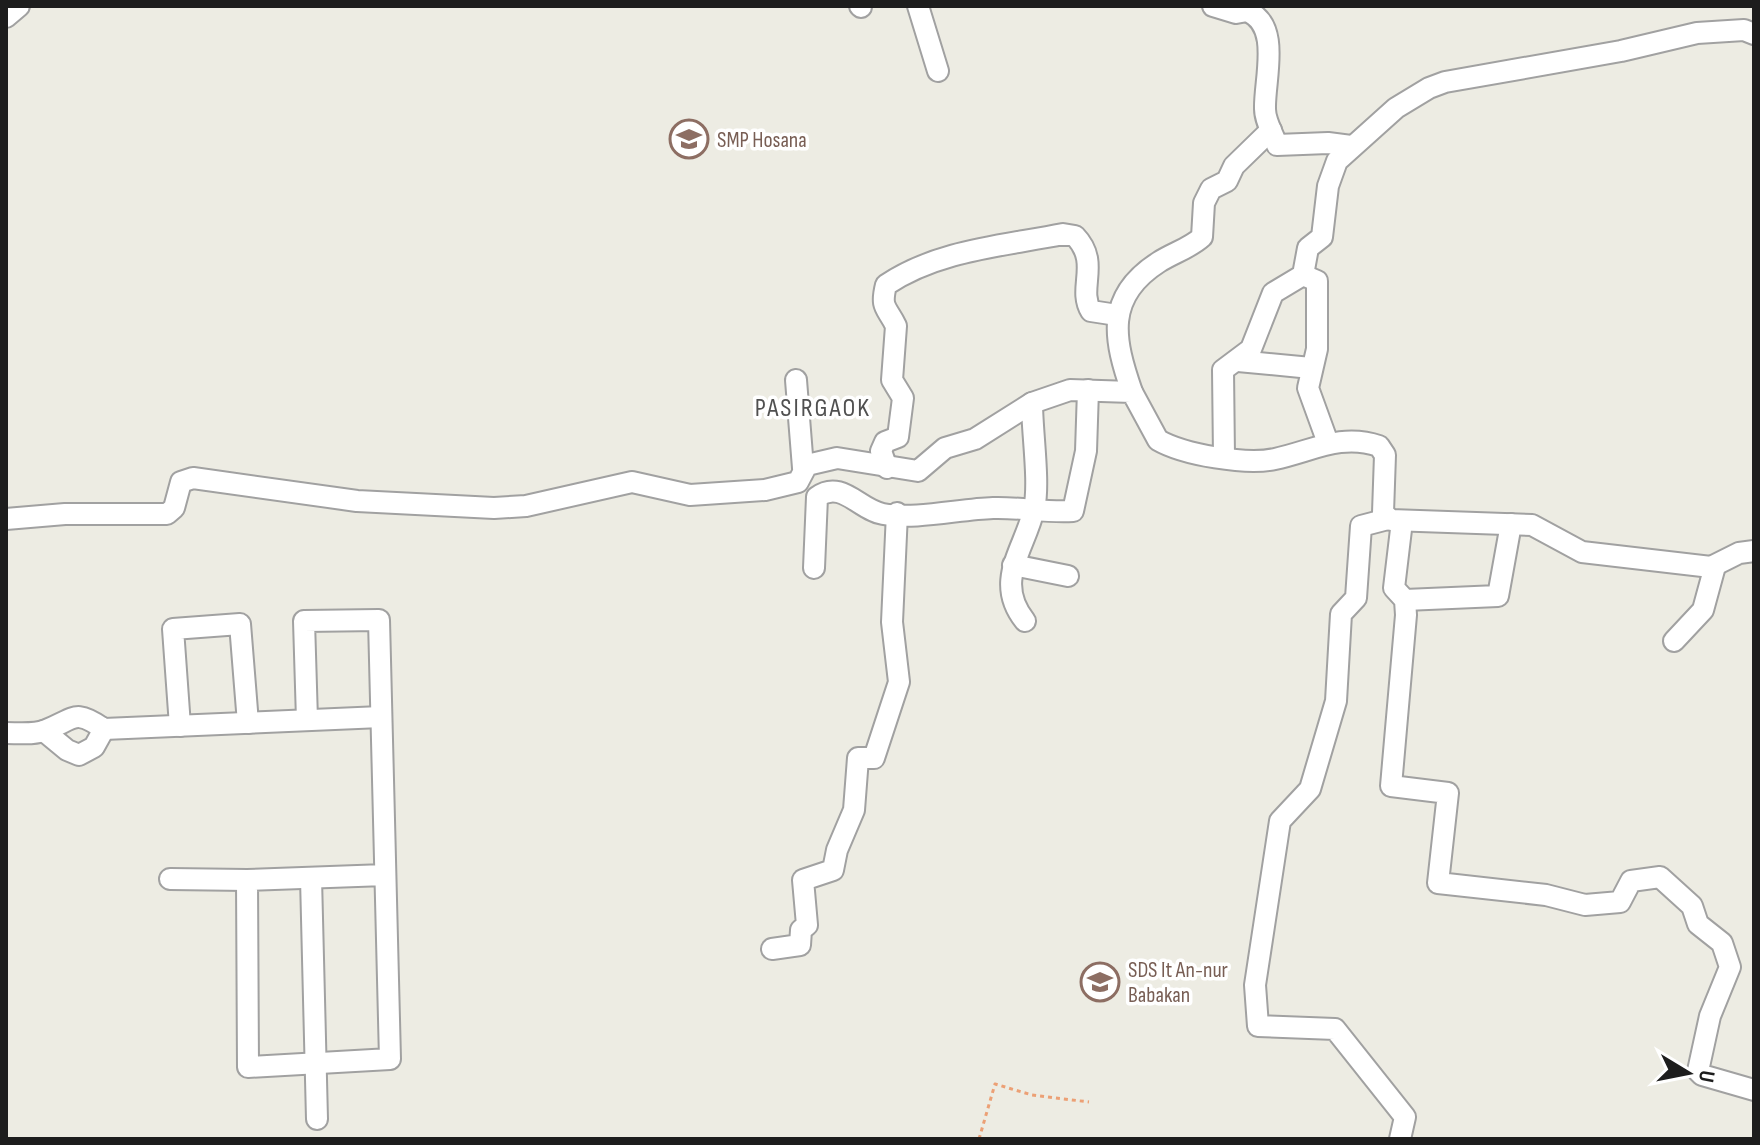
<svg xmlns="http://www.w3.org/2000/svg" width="1760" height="1145" font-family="'Sofia Sans Condensed',sans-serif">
  <rect width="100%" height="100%" fill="#edece3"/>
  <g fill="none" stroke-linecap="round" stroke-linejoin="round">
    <g stroke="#a1a1a1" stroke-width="24">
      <g id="minor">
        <path d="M 860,6 L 861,7"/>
        <path d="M 918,6 L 938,71"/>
        <path d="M 1213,6 L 1236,13 L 1247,11 C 1282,25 1264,80 1265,109 C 1265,121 1273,134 1277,145 L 1328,143 L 1351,146"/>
        <path d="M 6,17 L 19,6"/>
        <path d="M 1303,275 L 1317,281 L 1317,349 L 1308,388 L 1328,443"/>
        <path d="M 1238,361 L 1311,368"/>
        <path d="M 796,380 L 803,468"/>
        <path d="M 1132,392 C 1114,340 1104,297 1159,262 C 1173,253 1190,248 1202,237 L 1204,203 L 1211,189 L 1227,181 L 1234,166 L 1271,130"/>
        <path d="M 1224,457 L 1223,370 L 1251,349 L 1273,293 L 1303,275 L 1308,248 L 1322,237 L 1328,186 L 1337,161 L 1396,108 L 1429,88 L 1445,82 L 1621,51 L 1697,33 L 1744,30 L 1754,34"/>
        <path d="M 887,468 L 881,451 L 885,442 L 898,437 L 903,398 L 892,380 L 896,326 C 887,307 880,309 886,285 C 938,250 1003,246 1063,234 L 1075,236 C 1101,263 1077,288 1091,311 L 1117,315"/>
        <path d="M 6,519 L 65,514 L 167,514 L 174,508 L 181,482 L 193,478 L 357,501 L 494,508 L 526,506 L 632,482 L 690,495 L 765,490 L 798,482 L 807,465 L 837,458 L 918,471 L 945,448 L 975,439 L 1032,403 L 1070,390 L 1132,392 L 1158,440 C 1184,455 1246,465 1275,459 C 1312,451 1341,433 1379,446 L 1385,455 L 1383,513 L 1391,520 L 1532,525 L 1582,552 L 1711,567 L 1739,553 L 1754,551"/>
        <path d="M 1388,519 L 1361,526 L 1356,598 L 1341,614 L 1336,701 L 1310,789 L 1280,821 L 1255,985 L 1258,1026 L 1335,1029 L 1405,1117 L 1400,1139"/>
        <path d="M 1402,521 L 1394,588 L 1405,600 L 1406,615 L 1391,786 L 1448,793 L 1438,883 L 1546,895 L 1585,905 L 1620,902 L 1631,881 L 1660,877 L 1692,906 L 1698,924 L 1722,943 L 1730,967 L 1710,1016 L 1698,1071 L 1702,1075 L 1754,1090"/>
        <path d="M 1013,565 L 1068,576"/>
        <path d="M 814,568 L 817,497 C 842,479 859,510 883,514 C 915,520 960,509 993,508 C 1020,507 1047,513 1073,511 L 1086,451 L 1088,390"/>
        <path d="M 1405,600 L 1498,596 L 1511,524"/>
        <path d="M 1025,621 C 993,581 1025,549 1034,509 C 1040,484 1032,432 1032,403"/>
        <path d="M 1674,641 L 1703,610 L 1715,566"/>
        <path d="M 307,720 L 304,621 L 379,620 L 390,1059 L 248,1067 L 247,880 L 385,875"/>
        <path d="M 180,726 L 173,629 L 240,624 L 248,723"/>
        <path d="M 44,731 L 67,750 L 79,755 L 94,747 L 104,729"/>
        <path d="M 6,733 C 18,733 35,735 46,730 C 75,719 74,708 104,729 L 381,717"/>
        <path d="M 311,878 L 317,1119"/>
        <path d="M 170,879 L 247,880"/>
        <path d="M 772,949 L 800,945 L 801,930 L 807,925 L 803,880 L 833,870 L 837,850 L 854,810 L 858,758 L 874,758 L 899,682 L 892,622 L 897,513"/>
      </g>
    </g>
    <path stroke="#eca075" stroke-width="3" stroke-dasharray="4 4" stroke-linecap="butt" d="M 979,1139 L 995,1084 L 1032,1095 L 1089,1102"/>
    <use href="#minor" stroke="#fff" stroke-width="20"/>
  </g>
  <defs>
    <g id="school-ring" transform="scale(2)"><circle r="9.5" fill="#fff" stroke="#8d6e63" stroke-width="1.5"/><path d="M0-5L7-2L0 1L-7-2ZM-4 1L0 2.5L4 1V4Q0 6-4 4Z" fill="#8d6e63"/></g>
  </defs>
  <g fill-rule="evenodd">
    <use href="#school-ring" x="689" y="139"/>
    <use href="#school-ring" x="1100" y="982"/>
  </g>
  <g text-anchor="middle" stroke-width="7" stroke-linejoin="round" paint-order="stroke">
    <g font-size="22" fill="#785e54" stroke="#fff" text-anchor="start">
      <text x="717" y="147">SMP Hosana</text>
      <text x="1128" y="977">SDS It An-nur<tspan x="1128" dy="25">Babakan</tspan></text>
    </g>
    <g font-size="26" letter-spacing="2" fill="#505050" stroke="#fff">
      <text x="813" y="416">PASIRGAOK</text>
    </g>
  </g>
  <rect width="1760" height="1145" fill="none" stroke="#1d1d1d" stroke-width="16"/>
  <g transform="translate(1688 1073) rotate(100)" stroke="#ffffff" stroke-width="6" paint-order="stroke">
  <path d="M0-6L14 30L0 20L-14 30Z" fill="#1d1d1d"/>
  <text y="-12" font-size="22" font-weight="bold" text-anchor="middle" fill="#1d1d1d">U</text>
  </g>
</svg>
